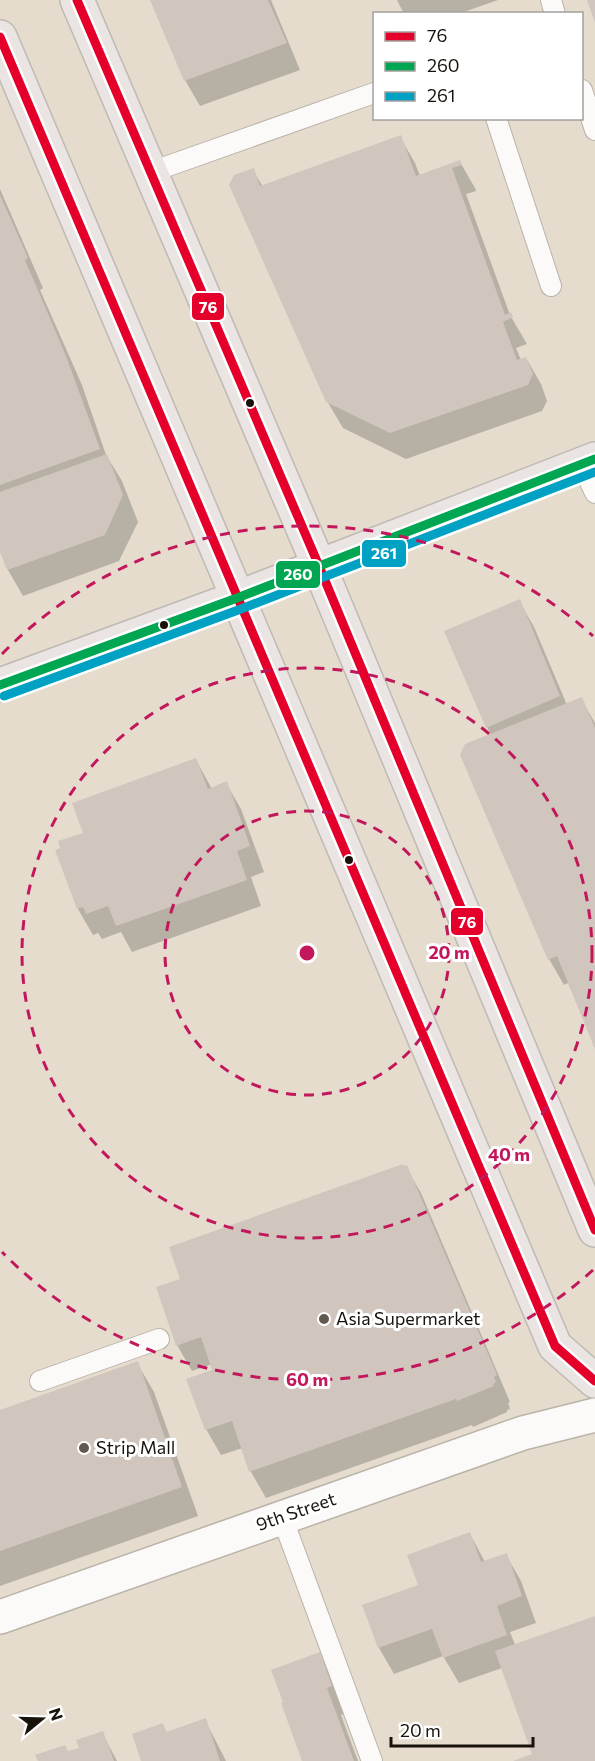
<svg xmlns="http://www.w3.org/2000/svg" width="595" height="1761" font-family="Commissioner,sans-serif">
  <rect width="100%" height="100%" fill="#e5dcce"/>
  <g fill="#0003">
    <path d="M 152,0 L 271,0 L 300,70 L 200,106 L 185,80 Z"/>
    <path d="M 397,0 L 498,0 L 458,14 L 404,14 Z"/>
    <path d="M 400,137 L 415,163 L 420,176 L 460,162 L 475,188 L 476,191 L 466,194 L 510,315 L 527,344 L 516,348 L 521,360 L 526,358 L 541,384 L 547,401 L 542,411 L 406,459 L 343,428 L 327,401 L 253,170 L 263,187 Z"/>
    <path d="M 0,189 L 43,288 L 40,290 L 82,385 L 106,455 L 122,481 L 138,522 L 119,561 L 23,596 L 8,570 L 0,548 Z"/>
    <path d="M 519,601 L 534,627 L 567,705 L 581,699 L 595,723 L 595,1045 L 568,983 L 564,985 L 549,959 L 491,735 L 487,727 Z"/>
    <path d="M 196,760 L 212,789 L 226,783 L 241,809 L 264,872 L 251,877 L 261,906 L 132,952 L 121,932 L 102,939 L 98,933 L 93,935 L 78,909 L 57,851 Z"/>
    <path d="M 406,1167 L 421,1193 L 510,1402 L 508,1403 L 510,1409 L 507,1410 L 507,1412 L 473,1427 L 472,1425 L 266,1498 L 251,1472 L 243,1448 L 221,1455 L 206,1429 L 214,1371 L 212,1364 L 192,1371 L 177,1345 L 181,1280 Z"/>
    <path d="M 137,1363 L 154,1392 L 198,1516 L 0,1586 L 0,1412 Z"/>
    <path d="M 470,1534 L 485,1562 L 506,1555 L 521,1581 L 536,1623 L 510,1632 L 515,1645 L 595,1618 L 595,1761 L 516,1761 L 534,1755 L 502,1668 L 459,1683 L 443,1656 L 394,1674 L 379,1648 L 420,1586 Z"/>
    <path d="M 319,1654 L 334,1680 L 346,1712 L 341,1715 L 358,1761 L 303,1761 Z"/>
    <path d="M 205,1720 L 226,1761 L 143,1761 L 163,1725 L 167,1733 Z"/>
    <path d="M 102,1733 L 117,1761 L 39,1761 L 81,1748 Z"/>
  </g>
  <g fill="#d0c6be">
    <path d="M 150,0 L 268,0 L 287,43 L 184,81 Z"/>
    <path d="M 587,0 L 595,0 L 595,23 Z"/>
    <path d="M 401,135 L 416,176 L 460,160 L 462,165 L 452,168 L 505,315 L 511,312 L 513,317 L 503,322 L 517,360 L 526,357 L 533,374 L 528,385 L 390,433 L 326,402 L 229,185 L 234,175 L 254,168 L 260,186 Z"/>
    <path d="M 0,195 L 28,258 L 25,260 L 66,356 L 100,449 L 0,485 Z"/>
    <path d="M 107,454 L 123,495 L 105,535 L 7,570 L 0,552 L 0,492 Z"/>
    <path d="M 520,599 L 560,696 L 486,728 L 444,631 Z"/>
    <path d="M 582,697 L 595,728 L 595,1049 L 557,956 L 548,960 L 460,755 L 465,744 Z"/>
    <path d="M 196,758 L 208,789 L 227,781 L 250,846 L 237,851 L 247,880 L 116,926 L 108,906 L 86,914 L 83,907 L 77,909 L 55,850 L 60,848 L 58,841 L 83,833 L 72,803 Z"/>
    <path d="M 403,1164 L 404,1166 L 407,1165 L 497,1375 L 494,1377 L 496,1382 L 493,1384 L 494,1386 L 457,1401 L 456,1399 L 249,1472 L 232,1421 L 205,1430 L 186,1379 L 212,1370 L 201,1337 L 176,1346 L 156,1287 L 180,1279 L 169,1247 Z"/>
    <path d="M 138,1361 L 182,1487 L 0,1551 L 0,1410 Z"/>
    <path d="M 470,1532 L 481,1562 L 507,1553 L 522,1596 L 497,1606 L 507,1635 L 443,1658 L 432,1629 L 378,1648 L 362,1605 L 418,1585 L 407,1555 Z"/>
    <path d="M 595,1616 L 595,1761 L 513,1761 L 532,1754 L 495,1651 Z"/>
    <path d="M 320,1652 L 332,1686 L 327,1688 L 354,1761 L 302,1761 L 281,1703 L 283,1702 L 271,1670 Z"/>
    <path d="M 206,1718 L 220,1761 L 141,1761 L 132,1734 L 163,1723 L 166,1732 Z"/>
    <path d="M 103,1731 L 114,1761 L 38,1761 L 35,1755 L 65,1745 L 68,1751 L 79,1748 L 76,1740 Z"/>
  </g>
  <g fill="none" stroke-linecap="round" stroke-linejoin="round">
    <g stroke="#bab3a9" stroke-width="22">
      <g id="service">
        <path d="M 551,0 L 555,14"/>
        <path d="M 582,90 L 595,130"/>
        <path d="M 496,118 L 551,286"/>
        <path d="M 151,172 L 374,93"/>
        <path d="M 582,464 L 595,493"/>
        <path d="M 40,1381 L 159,1339"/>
        <path d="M 282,1517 L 372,1761"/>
      </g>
    </g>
    <g stroke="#bab3a9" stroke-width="36">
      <path id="minor" d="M 0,1617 L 523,1433 L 595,1415"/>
    </g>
    <g stroke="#bebab3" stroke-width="36">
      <g id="primary">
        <path d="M 77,0 L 319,566 L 595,1230"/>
        <path d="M 0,37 L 555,1346 L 595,1381"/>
        <path d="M 0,685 L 237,598 L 595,459"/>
      </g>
    </g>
    <use href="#service" stroke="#fbfaf8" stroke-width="20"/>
    <use href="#minor" stroke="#fbfaf8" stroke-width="33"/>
    <use href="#primary" stroke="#eae4e2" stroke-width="33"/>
    <g stroke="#fff" stroke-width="14">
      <g id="bus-1">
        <path d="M 77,0 L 319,566 L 595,1230"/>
        <path d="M 0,37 L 555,1346 L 595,1381"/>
      </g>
    </g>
    <g stroke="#fff" stroke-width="14">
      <path id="bus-2" d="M 0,685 L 237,598 L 595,459"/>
    </g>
    <g stroke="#fff" stroke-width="14">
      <path id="bus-3" d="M 4,696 L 241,609 L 595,472"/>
    </g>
    <use href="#bus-1" stroke="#e4002b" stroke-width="9"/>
    <use href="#bus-2" stroke="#00a651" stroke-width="9"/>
    <use href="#bus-3" stroke="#01a1c4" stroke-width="9"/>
  </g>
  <g fill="none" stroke="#c2185b" stroke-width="3" stroke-dasharray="10 8">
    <circle cx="307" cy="953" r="142"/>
    <circle cx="307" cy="953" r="285"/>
    <path d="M593 1270A427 427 0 0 1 2 1252M2 654A427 427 0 0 1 593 636"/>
  </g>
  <g fill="#18120a" stroke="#fff" stroke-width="2">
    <circle cx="250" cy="403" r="5"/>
    <circle cx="164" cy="625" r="5"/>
    <circle cx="349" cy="860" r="5"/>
  </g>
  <g fill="#60594f" stroke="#fff" stroke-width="2">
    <circle cx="324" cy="1319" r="6"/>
    <circle cx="84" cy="1448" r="6"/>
  </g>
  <g text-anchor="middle" stroke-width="6" stroke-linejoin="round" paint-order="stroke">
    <g font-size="18" fill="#18120a" stroke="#fff" text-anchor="start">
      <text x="336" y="1325">Asia Supermarket</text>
      <text x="96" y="1454">Strip Mall</text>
    </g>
    <g font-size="18" fill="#18120a" stroke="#fff">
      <text transform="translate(296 1512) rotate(-19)" y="6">9th Street</text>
    </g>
  </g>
  <circle cx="307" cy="953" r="9" fill="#c2185b" stroke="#fff" stroke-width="3"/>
  <g font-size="18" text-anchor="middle" font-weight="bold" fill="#c2185b" stroke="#fff" stroke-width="6" stroke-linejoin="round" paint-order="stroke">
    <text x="449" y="959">20 m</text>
    <text x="509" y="1161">40 m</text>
    <text x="307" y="1386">60 m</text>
  </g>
  <g stroke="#fff" stroke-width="2">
    <rect x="191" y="292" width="34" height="29" rx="6" fill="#e4002b"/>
    <rect x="361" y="539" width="46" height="29" rx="6" fill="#01a1c4"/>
    <rect x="275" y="560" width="46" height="29" rx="6" fill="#00a651"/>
    <rect x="450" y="907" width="34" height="29" rx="6" fill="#e4002b"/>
  </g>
  <g font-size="16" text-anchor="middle" font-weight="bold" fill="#fff">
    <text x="208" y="313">76</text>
    <text x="384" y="559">261</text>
    <text x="298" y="580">260</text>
    <text x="467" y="928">76</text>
  </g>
  <rect x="373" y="12" width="210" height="108" fill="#ffffff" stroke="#a3a09d" stroke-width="1.5"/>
  <rect x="385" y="32" width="30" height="9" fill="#e4002b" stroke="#a3a09d" stroke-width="1.5"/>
  <text x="427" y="42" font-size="18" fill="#18120a">76</text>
  <rect x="385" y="62" width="30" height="9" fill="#00a651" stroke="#a3a09d" stroke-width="1.5"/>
  <text x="427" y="72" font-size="18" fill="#18120a">260</text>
  <rect x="385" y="92" width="30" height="9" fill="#01a1c4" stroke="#a3a09d" stroke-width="1.5"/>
  <text x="427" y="102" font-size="18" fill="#18120a">261</text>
  <g transform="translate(42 1719) rotate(71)" stroke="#ffffff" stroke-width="4.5" paint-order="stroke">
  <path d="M0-4.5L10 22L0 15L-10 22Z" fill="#18120a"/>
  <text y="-9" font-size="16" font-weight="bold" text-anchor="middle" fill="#18120a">N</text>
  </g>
  <path d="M391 1737v9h142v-9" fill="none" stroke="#18120a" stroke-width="3"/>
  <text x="400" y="1737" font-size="18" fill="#18120a" stroke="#ffffff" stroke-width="4.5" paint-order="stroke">20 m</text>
</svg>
